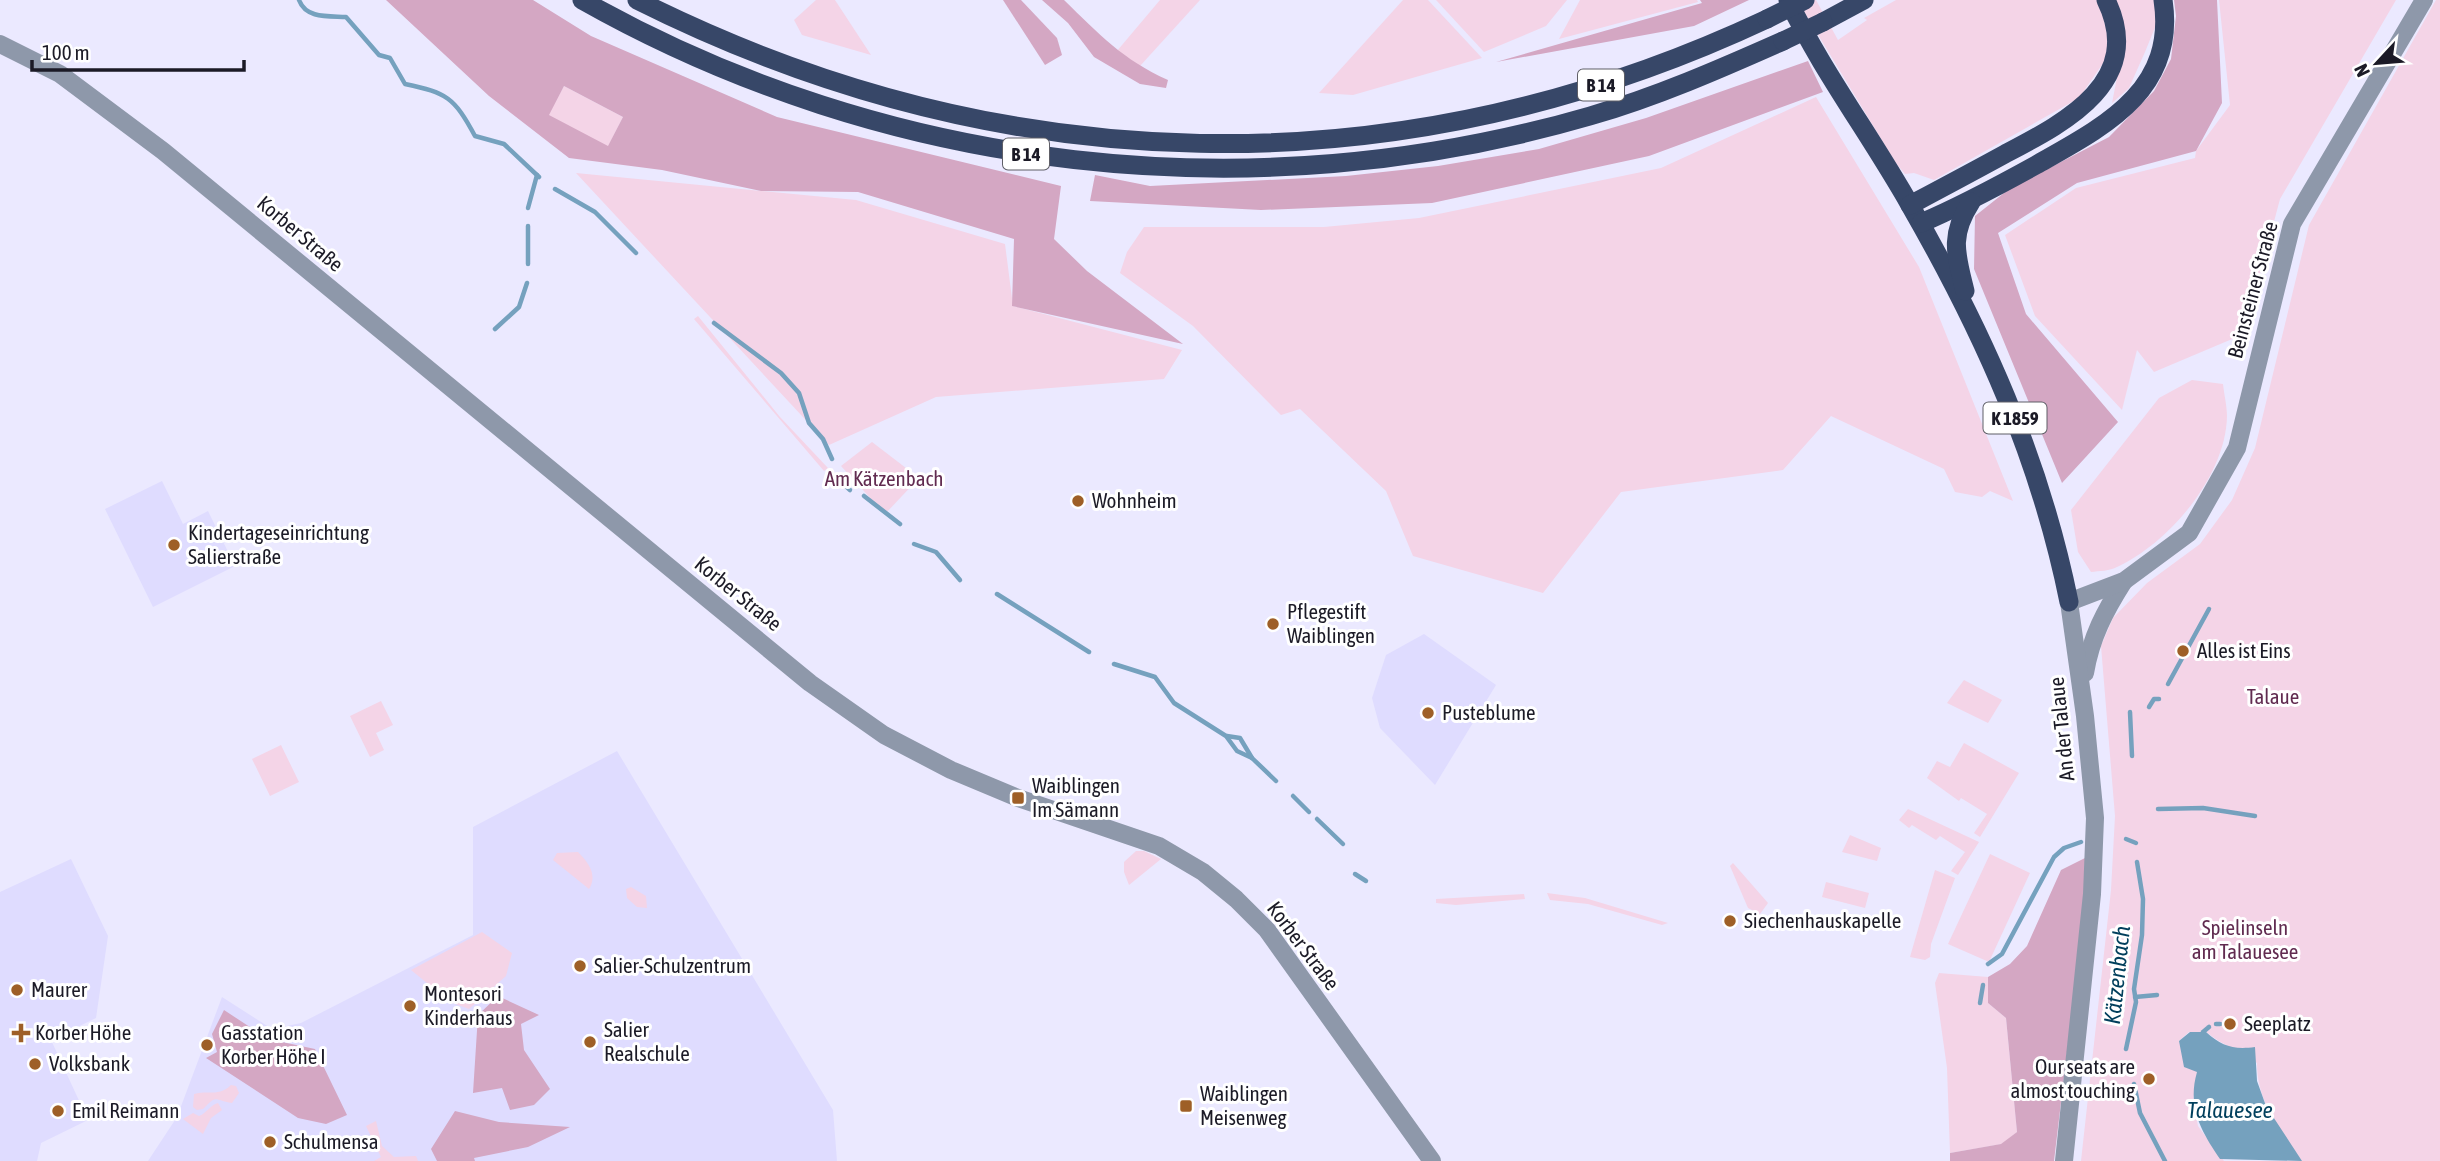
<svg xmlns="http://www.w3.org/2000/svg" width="2440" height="1161" font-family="'Asap Condensed',sans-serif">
  <rect width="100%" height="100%" fill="#ebe9ff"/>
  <g fill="#dfdcff">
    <path d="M 162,481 L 183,524 L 208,511 L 235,566 L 153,607 L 105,509 Z"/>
    <path d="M 1424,634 L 1496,685 L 1435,785 L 1380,728 L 1372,698 L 1386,655 Z"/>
    <path d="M 617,751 L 833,1110 L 837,1161 L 148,1161 L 177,1117 L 222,997 L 272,1029 L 301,1023 L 473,935 L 473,827 Z"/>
    <path d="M 71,859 L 108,936 L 96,1018 L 51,1040 L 88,1120 L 41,1143 L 37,1161 L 0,1161 L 0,892 Z"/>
  </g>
  <g fill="#f4d4e7">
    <path d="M 816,0 L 835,0 L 871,55 L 802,35 L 794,20 Z"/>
    <path d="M 1160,0 L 1200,0 L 1140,66 L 1117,51 Z"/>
    <path d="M 1403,0 L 1428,0 L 1482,58 L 1353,95 L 1319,93 Z"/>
    <path d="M 1436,0 L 1567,0 L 1546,26 L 1484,52 Z"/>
    <path d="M 1580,0 L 1697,0 L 1698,2 L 1559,39 Z"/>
    <path d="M 1797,0 L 1816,0 L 1838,40 L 1867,20 L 1864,18 L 1896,0 L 2098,0 L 2108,34 L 2106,59 L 2079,98 L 1934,180 L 1914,173 L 1905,174 L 1895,162 Z"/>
    <path d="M 2112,0 L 2156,0 L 2158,20 L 2145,52 L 2129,88 L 2112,103 L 2125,37 Z"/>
    <path d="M 2219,0 L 2396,0 L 2280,199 L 2244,334 L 2154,372 L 2137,350 L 2122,410 L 2035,316 L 2005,235 L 2076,188 L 2195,158 L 2196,151 L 2230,105 Z"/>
    <path d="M 2436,0 L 2440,0 L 2440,1161 L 2302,1161 C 2280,1131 2257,1102 2257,1063 C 2240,1051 2222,1045 2206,1032 L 2189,1032 L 2179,1041 L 2197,1072 L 2193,1102 L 2198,1126 L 2224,1161 L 2081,1161 L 2111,890 L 2115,816 L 2101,646 L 2113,618 L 2147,583 L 2200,544 L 2232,500 L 2255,448 L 2309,225 Z"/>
    <path d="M 564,86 L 623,117 L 608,147 L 548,115 Z"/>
    <path d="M 1816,97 L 1919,267 L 2013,501 L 1990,491 L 1982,497 L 1955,492 L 1944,469 L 1831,416 L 1783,470 L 1621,492 L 1543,593 L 1413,556 L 1386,491 L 1300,409 L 1281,415 L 1193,326 L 1120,273 L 1127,252 L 1144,227 L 1324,227 L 1419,218 L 1661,168 Z"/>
    <path d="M 576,173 L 856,200 L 1005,244 L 1013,306 L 1182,350 L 1164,379 L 936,397 L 829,445 Z"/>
    <path d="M 698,316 L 780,417 L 828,468 L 824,471 L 694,319 Z"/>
    <path d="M 2192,380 L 2223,384 C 2224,394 2227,406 2227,416 C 2226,476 2169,543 2117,567 C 2110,571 2099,571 2091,572 L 2078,552 L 2071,510 L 2159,398 Z"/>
    <path d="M 872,442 L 919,478 L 885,514 L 841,466 Z"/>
    <path d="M 1964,680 L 2002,700 L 1988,723 L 1947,703 Z"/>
    <path d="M 381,701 L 393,725 L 376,733 L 384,750 L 370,757 L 350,716 Z"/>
    <path d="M 1964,743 L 2019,773 L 1980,837 L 1974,833 L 1987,814 L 1961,798 L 1959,801 L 1927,778 L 1937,761 L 1950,767 Z"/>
    <path d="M 281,745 L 299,782 L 270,796 L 252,759 Z"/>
    <path d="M 1908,809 L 1979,842 L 1958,875 L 1951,871 L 1965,852 L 1940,836 L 1936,840 L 1912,825 L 1909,828 L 1899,820 Z"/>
    <path d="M 1850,835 L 1881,848 L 1877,861 L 1842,852 Z"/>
    <path d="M 1136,851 L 1144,851 L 1161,859 L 1129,885 L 1124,872 L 1124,862 Z"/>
    <path d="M 578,852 C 588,862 598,875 589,889 L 553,860 L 557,853 Z"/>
    <path d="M 1990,854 L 2030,873 L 1989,962 L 1948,944 Z"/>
    <path d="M 1733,863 L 1768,903 L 1760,914 L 1748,908 L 1730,866 Z"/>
    <path d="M 1935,870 L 1955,878 L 1931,944 L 1930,957 L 1925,960 L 1910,957 Z"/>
    <path d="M 1826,882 L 1869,893 L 1865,908 L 1822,897 Z"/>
    <path d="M 631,887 L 646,896 L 647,908 L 637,907 L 627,898 L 626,889 Z"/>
    <path d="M 1547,893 L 1585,898 L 1668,923 L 1662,925 L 1588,904 L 1550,900 Z"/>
    <path d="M 1524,894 L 1525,899 L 1456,905 L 1436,903 L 1436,899 Z"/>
    <path d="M 482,932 L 512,953 L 506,976 L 469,1009 L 450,1002 L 411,970 Z"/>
    <path d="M 1939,973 L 1988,977 L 1988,1003 L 2006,1018 L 2017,1132 L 2002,1144 L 1950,1153 L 1947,1068 L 1935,983 Z"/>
    <path d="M 231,1085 L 236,1086 L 239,1093 L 232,1103 C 213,1100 218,1094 203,1109 L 197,1110 L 193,1107 L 194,1094 C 208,1090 219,1097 231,1085 Z"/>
    <path d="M 218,1103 L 222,1110 L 211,1118 L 203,1134 L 183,1119 L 193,1113 L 199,1116 C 207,1113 210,1105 218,1103 Z"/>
    <path d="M 376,1121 L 382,1146 L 394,1157 L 416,1156 L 418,1161 L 374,1161 L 381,1157 L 366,1126 Z"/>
  </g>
  <g fill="#d4a7c3" fill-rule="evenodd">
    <path d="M 386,0 L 533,0 L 591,36 L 777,117 L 1061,186 L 1054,239 L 1087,271 L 1183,344 L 1012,306 L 1014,239 L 858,192 L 761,191 L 662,170 L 569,158 L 489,96 ZM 564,86 L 623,117 L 608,146 L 549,115 Z"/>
    <path d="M 1003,0 L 1021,0 L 1057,38 L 1062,55 L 1045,65 Z"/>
    <path d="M 1042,0 L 1064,0 C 1099,34 1123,60 1168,80 L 1166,88 L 1140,84 L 1094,57 L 1068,23 Z"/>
    <path d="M 1700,0 L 1749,0 L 1694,26 L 1496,62 L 1702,3 Z"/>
    <path d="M 2174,0 L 2217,0 L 2222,103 L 2196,151 L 2077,183 L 1998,233 L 2026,314 L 2118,422 L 2062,483 L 1974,269 L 1975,216 L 2009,189 L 2109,137 L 2154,91 L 2171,59 L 2176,16 Z"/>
    <path d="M 1808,61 L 1823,92 L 1649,156 L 1432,203 L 1261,210 L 1090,201 L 1095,175 L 1150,186 L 1346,176 L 1438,166 L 1539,149 L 1646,118 Z"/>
    <path d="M 2085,858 L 2084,909 L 2054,1161 L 1950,1161 L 1950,1153 L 2001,1144 L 2017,1132 L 2006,1018 L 1988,1003 L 1988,977 L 2010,964 L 2027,946 L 2061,870 Z"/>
    <path d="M 498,996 L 539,1015 L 521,1024 L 524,1050 L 550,1089 L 534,1105 L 510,1110 L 502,1088 L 473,1093 L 478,1015 Z"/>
    <path d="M 224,1010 L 268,1039 L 315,1049 L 347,1115 L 326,1124 L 298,1118 L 206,1058 L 217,1052 L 212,1034 Z"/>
    <path d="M 455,1111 L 499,1122 L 570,1127 L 528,1147 L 474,1158 L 475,1161 L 437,1161 L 431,1149 Z"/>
  </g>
  <path fill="#75a1be" d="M 2190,1032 L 2206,1032 C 2222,1046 2233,1050 2255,1047 L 2257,1081 L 2266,1106 L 2302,1161 L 2220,1159 C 2201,1131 2187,1107 2197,1072 L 2184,1067 L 2179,1041 Z"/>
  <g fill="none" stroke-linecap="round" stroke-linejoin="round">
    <g stroke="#75a1be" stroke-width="4.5">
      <path d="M 299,0 C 306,19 329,16 346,17 L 379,55 L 390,58 L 405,84 C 447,93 454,97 475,136 L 504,144 L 539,177"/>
      <path d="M 555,189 L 595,212 L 636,253"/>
      <path d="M 528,208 L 537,175"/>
      <path d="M 528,226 L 528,264"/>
      <path d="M 714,323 L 781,373 L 799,393 L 809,423 L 823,439 L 832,459"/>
      <path d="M 495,329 L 519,307 L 527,283"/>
      <path d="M 835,476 L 850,490"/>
      <path d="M 864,496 L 900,524"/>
      <path d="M 914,544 L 936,552 L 960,580"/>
      <path d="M 997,594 L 1089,652"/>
      <path d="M 1114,664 L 1155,677 L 1174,703 L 1226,736 L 1237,751 L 1252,758 L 1276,781"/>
      <path d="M 2168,684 L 2209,609"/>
      <path d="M 2149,707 L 2154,699 L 2159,699"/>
      <path d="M 2130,712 L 2132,756"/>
      <path d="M 1227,736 L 1240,738 L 1252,758"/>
      <path d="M 1293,796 L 1309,812"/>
      <path d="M 2158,809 L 2203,808 L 2255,816"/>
      <path d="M 1317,819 L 1343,844"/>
      <path d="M 2126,839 L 2136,843"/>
      <path d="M 1355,874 L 1366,881"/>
      <path d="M 1988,964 L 2002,954 L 2054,857 L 2064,848 L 2081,842"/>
      <path d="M 2135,997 L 2157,995"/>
      <path d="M 1980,1003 L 1983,985"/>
      <path d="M 2216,1024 L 2220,1024"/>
      <path d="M 2203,1032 L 2209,1027"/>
      <path d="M 2126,1049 L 2136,1002 L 2134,989 L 2142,935 L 2143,899 L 2137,862"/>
      <path d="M 2134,1084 L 2140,1113 L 2165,1161"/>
    </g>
    <g stroke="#8e98aa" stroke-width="18">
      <path d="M 0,44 L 60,74 L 163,151 L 810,683 L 884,735 L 951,770 L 1018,798 L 1159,846 L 1203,872 L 1236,899 L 1267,930 L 1432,1161"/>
      <path d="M 2085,673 C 2091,637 2105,611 2124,581"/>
      <path d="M 2064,1161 L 2092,894 L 2095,818 L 2085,716 L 2069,602 L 2124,581 L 2189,533 L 2237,448 L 2292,224 L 2424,0"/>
    </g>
    <g stroke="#374768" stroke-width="19">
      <path d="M 582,0 C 888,173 1253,214 1590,116 C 1656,97 1720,69 1783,41"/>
      <path d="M 637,0 C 1002,183 1396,193 1767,19"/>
      <path d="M 1788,0 C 1822,71 1871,136 1910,205 C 1983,332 2040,458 2069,602"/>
      <path d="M 1823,22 L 1864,0"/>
      <path d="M 1910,205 C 1942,188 1974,171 2005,154 C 2064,123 2146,82 2106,0"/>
      <path d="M 1921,223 C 1961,206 1998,186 2036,165 C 2103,127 2177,91 2163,0"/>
      <path d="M 1965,291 C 1956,254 1949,236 1971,202"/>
    </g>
    <g stroke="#374768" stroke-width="19">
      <path d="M 1767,19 L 1805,0"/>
      <path d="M 1783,41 L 1823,22"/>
    </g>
  </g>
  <g fill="#9e5f27" stroke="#fff" stroke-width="2.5">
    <circle cx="1078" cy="501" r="7"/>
    <circle cx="174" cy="545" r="7"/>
    <circle cx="1273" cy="624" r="7"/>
    <circle cx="2183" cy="651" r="7"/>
    <circle cx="1428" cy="713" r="7"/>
    <rect x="1011" y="791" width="14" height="14" rx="3.5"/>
    <circle cx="1730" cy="921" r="7"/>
    <circle cx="580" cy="966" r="7"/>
    <circle cx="17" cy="990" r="7"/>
    <circle cx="410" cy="1006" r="7"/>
    <circle cx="2230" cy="1024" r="7"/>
    <path d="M17.5 1022.5h7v7h7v7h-7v7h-7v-7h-7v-7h7z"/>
    <circle cx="590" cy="1042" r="7"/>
    <circle cx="207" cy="1045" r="7"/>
    <circle cx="35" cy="1064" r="7"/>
    <circle cx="2149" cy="1079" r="7"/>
    <rect x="1179" y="1099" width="14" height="14" rx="3.5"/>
    <circle cx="58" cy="1111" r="7"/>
    <circle cx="270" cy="1142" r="7"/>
  </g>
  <g text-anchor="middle" stroke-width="6" stroke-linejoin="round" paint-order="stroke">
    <g fill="#fff" stroke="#5f5f67" stroke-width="2">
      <rect x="1578" y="69.5" width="46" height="31" rx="5"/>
      <rect x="1003" y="138.5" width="46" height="31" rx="5"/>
      <rect x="1983.5" y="402.5" width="63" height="31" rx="5"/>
    </g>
    <g font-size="19" font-weight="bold" fill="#1b1a26">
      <text x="1601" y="92">B 14</text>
      <text x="1026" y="161">B 14</text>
      <text x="2015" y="425">K 1859</text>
    </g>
    <g font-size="21" fill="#1b1a26" stroke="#fff">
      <text transform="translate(300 234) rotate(40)" y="7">Korber Straße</text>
      <text transform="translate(2253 290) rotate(-75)" y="7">Beinsteiner Straße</text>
      <text transform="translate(738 594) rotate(39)" y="7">Korber Straße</text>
      <text transform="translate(2062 729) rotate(-96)" y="7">An der Talaue</text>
      <text transform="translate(1303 946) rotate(53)" y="7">Korber Straße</text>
    </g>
    <g font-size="21" fill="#612b50" stroke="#fff">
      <text x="884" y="486">Am Kätzenbach</text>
      <text x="2273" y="704">Talaue</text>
      <text x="2245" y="935">Spielinseln<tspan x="2245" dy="24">am Talauesee</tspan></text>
    </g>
    <g font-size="21" fill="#1b1a26" stroke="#fff" text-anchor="start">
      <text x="1092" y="508">Wohnheim</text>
      <text x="188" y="540">Kindertageseinrichtung<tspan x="188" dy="24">Salierstraße</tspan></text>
      <text x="1287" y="619">Pflegestift<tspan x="1287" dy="24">Waiblingen</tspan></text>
      <text x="2197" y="658">Alles ist Eins</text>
      <text x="1442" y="720">Pusteblume</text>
      <text x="1032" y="793">Waiblingen<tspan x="1032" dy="24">Im Sämann</tspan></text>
      <text x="1744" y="928">Siechenhauskapelle</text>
      <text x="594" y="973">Salier-Schulzentrum</text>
      <text x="31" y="997">Maurer</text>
      <text x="424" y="1001">Montesori<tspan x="424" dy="24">Kinderhaus</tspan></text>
      <text x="2244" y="1031">Seeplatz</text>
      <text x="604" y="1037">Salier<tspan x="604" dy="24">Realschule</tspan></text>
      <text x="35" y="1040">Korber Höhe</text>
      <text x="221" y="1040">Gasstation<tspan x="221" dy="24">Korber Höhe I</tspan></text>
      <text x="49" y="1071">Volksbank</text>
      <text x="2135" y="1074" text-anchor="end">Our seats are<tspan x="2135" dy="24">almost touching</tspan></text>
      <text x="1200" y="1101">Waiblingen<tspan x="1200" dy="24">Meisenweg</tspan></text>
      <text x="72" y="1118">Emil Reimann</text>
      <text x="284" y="1149">Schulmensa</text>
    </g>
    <g font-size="23" font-style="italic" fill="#013f5c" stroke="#fff">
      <text transform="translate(2117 975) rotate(-84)" y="8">Kätzenbach</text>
      <text x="2230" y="1118">Talauesee</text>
    </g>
  </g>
  <g transform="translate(2377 63) rotate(244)" stroke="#ffffff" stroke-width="5" paint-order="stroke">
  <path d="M0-5L12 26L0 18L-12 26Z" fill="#1b1a26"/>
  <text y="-10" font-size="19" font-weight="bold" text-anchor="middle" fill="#1b1a26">N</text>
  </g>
  <path d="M32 60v10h212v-10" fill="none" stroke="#1b1a26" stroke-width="3.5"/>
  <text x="42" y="60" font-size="21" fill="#1b1a26" stroke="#ffffff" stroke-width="5" paint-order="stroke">100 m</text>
</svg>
